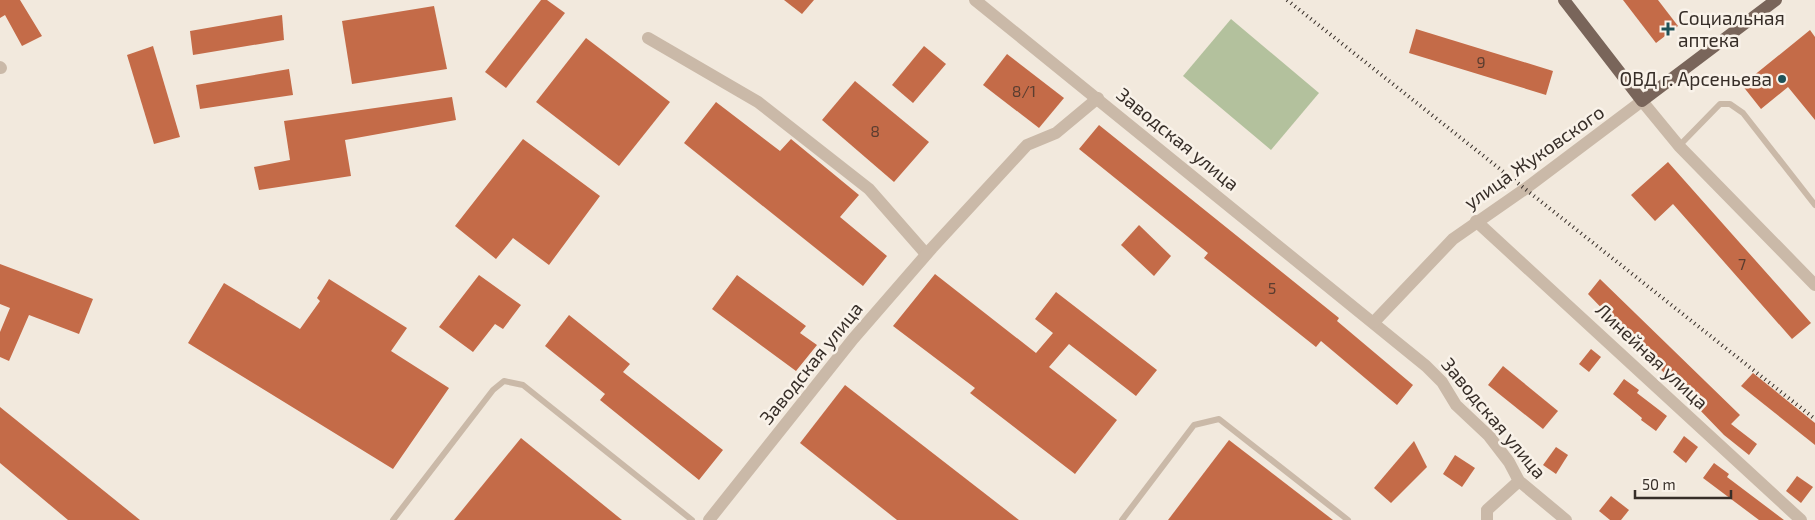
<svg xmlns="http://www.w3.org/2000/svg" width="1815" height="520" font-family="'Exo 2',sans-serif">
  <rect width="100%" height="100%" fill="#f2e9dd"/>
  <path fill="#b3c19d" d="M 1231,19 L 1319,93 L 1271,150 L 1183,76 Z"/>
  <g fill="#c46b48">
    <path d="M 0,0 L 20,0 L 42,36 L 22,46 L 5,15 L 0,18 Z"/>
    <path d="M 541,0 L 547,0 L 565,13 L 506,88 L 485,72 Z"/>
    <path d="M 784,0 L 814,0 L 802,14 Z"/>
    <path d="M 1623,0 L 1658,0 L 1678,26 L 1656,43 Z"/>
    <path d="M 434,6 L 447,69 L 352,84 L 342,21 Z"/>
    <path d="M 282,15 L 284,40 L 193,55 L 190,31 Z"/>
    <path d="M 1416,29 L 1553,71 L 1546,95 L 1409,53 Z"/>
    <path d="M 1810,30 L 1815,37 L 1815,120 L 1788,87 L 1761,109 L 1742,85 Z"/>
    <path d="M 586,38 L 670,102 L 619,166 L 536,102 Z"/>
    <path d="M 153,46 L 180,137 L 154,144 L 127,55 Z"/>
    <path d="M 924,46 L 946,64 L 913,103 L 892,85 Z"/>
    <path d="M 1007,54 L 1064,98 L 1039,128 L 983,85 Z"/>
    <path d="M 289,69 L 293,95 L 200,109 L 196,85 Z"/>
    <path d="M 855,81 L 929,142 L 894,182 L 822,120 Z"/>
    <path d="M 452,97 L 456,120 L 345,140 L 351,176 L 259,190 L 254,167 L 290,160 L 284,121 Z"/>
    <path d="M 716,102 L 780,151 L 791,139 L 859,195 L 840,217 L 887,256 L 863,286 L 684,143 Z"/>
    <path d="M 1099,125 L 1339,318 L 1337,321 L 1413,385 L 1397,405 L 1321,341 L 1316,347 L 1204,258 L 1208,253 L 1079,149 Z"/>
    <path d="M 523,139 L 600,196 L 549,265 L 513,238 L 496,259 L 455,226 Z"/>
    <path d="M 1668,162 L 1811,323 L 1792,339 L 1673,204 L 1655,221 L 1631,195 Z"/>
    <path d="M 1139,225 L 1171,256 L 1154,276 L 1121,245 Z"/>
    <path d="M 0,264 L 93,299 L 79,334 L 29,315 L 9,361 L 0,357 L 0,332 L 10,308 L 0,304 Z"/>
    <path d="M 935,274 L 1036,353 L 1053,333 L 1035,319 L 1056,292 L 1157,370 L 1136,396 L 1069,344 L 1049,367 L 1117,420 L 1075,474 L 970,393 L 975,388 L 893,326 Z"/>
    <path d="M 479,275 L 521,305 L 503,329 L 495,324 L 473,352 L 439,327 Z"/>
    <path d="M 737,275 L 806,326 L 800,333 L 817,345 L 796,371 L 712,309 Z"/>
    <path d="M 329,279 L 407,328 L 391,351 L 449,388 L 393,469 L 188,343 L 224,283 L 300,329 L 320,301 L 317,298 Z"/>
    <path d="M 1600,279 L 1740,415 L 1731,424 L 1757,444 L 1749,455 L 1724,435 L 1588,294 Z"/>
    <path d="M 569,315 L 630,364 L 623,372 L 723,450 L 699,480 L 600,400 L 605,394 L 545,346 Z"/>
    <path d="M 1591,349 L 1601,357 L 1589,372 L 1579,364 Z"/>
    <path d="M 1503,366 L 1558,411 L 1543,429 L 1488,385 Z"/>
    <path d="M 1753,373 L 1815,423 L 1815,445 L 1741,386 Z"/>
    <path d="M 1624,379 L 1639,390 L 1637,393 L 1667,416 L 1656,431 L 1641,420 L 1642,418 L 1613,394 Z"/>
    <path d="M 845,385 L 1019,520 L 897,520 L 800,443 Z"/>
    <path d="M 0,407 L 140,520 L 68,520 L 0,463 Z"/>
    <path d="M 1684,436 L 1698,447 L 1686,463 L 1673,452 Z"/>
    <path d="M 521,438 L 622,520 L 454,520 Z"/>
    <path d="M 1229,440 L 1333,520 L 1168,520 Z"/>
    <path d="M 1414,441 L 1427,467 L 1391,503 L 1374,488 Z"/>
    <path d="M 1556,447 L 1568,455 L 1556,474 L 1543,465 Z"/>
    <path d="M 1455,455 L 1475,468 L 1462,487 L 1443,474 Z"/>
    <path d="M 1714,463 L 1729,474 L 1727,477 L 1784,520 L 1759,520 L 1703,478 Z"/>
    <path d="M 1797,476 L 1813,487 L 1801,503 L 1786,491 Z"/>
    <path d="M 1611,496 L 1629,510 L 1621,520 L 1610,520 L 1599,511 Z"/>
  </g>
  <g fill="none" stroke-linecap="round" stroke-linejoin="round">
    <g stroke="#cab9a8" stroke-width="6">
      <path d="M 1679,146 L 1720,104 L 1730,104 L 1743,113 L 1815,205"/>
      <path d="M 393,520 L 493,390 L 504,381 L 523,385 L 692,520"/>
      <path d="M 1122,520 L 1194,425 L 1219,419 L 1348,520"/>
    </g>
    <g stroke="#cab9a8" stroke-width="12">
      <path d="M 975,0 L 1426,366 L 1442,382 L 1456,405 L 1489,436 L 1509,462 L 1519,481 L 1566,520"/>
      <path d="M 648,38 L 758,102 L 869,189 L 926,254"/>
      <path d="M 0,67 L 1,68"/>
      <path d="M 1476,221 L 1801,520"/>
      <path d="M 1374,322 L 1453,239 L 1525,189 L 1642,101 L 1679,146 L 1815,285"/>
      <path d="M 709,520 L 853,339 L 932,248 L 1027,145 L 1056,133 L 1098,98"/>
      <path d="M 1487,520 L 1487,510 L 1519,481"/>
    </g>
    <path stroke="#79655a" stroke-width="12" d="M 1564,0 L 1642,101 L 1776,0"/>
    <path stroke="#372e28" stroke-width="4" stroke-dasharray="1 4" stroke-linecap="butt" d="M 1287,0 L 1815,419"/>
  </g>
  <g fill="#1e5258" stroke="#f9f2e9" stroke-width="2">
    <path d="M1665.5 21.5h5v5h5v5h-5v5h-5v-5h-5v-5h5z"/>
    <circle cx="1782" cy="79" r="5"/>
  </g>
  <g text-anchor="middle" stroke-width="5" stroke-linejoin="round" paint-order="stroke">
    <g font-size="16" fill="#5a3d30">
      <text x="1481" y="68">9</text>
      <text x="1024" y="97">8/1</text>
      <text x="875" y="137">8</text>
      <text x="1742" y="270">7</text>
      <text x="1272" y="294">5</text>
    </g>
    <g font-size="19" fill="#372e28" stroke="#f9f2e9" text-anchor="start">
      <text x="1678" y="25">Социальная<tspan x="1678" dy="22">аптека</tspan></text>
      <text x="1772" y="86" text-anchor="end">ОВД г. Арсеньева</text>
    </g>
    <g font-size="19" fill="#372e28" stroke="#f9f2e9">
      <text transform="translate(1178 139) rotate(39)" y="7">Заводская улица</text>
      <text transform="translate(1534 157) rotate(-35)" y="7">улица Жуковского</text>
      <text transform="translate(1652 356) rotate(43)" y="7">Линейная улица</text>
      <text transform="translate(811 363) rotate(-51)" y="7">Заводская улица</text>
      <text transform="translate(1494 418) rotate(50)" y="7">Заводская улица</text>
    </g>
  </g>
  <path d="M1635 490v8h96v-8" fill="none" stroke="#372e28" stroke-width="2.5"/>
  <text x="1642" y="490" font-size="15" fill="#372e28" stroke="#f9f2e9" stroke-width="4" paint-order="stroke">50 m</text>
</svg>
